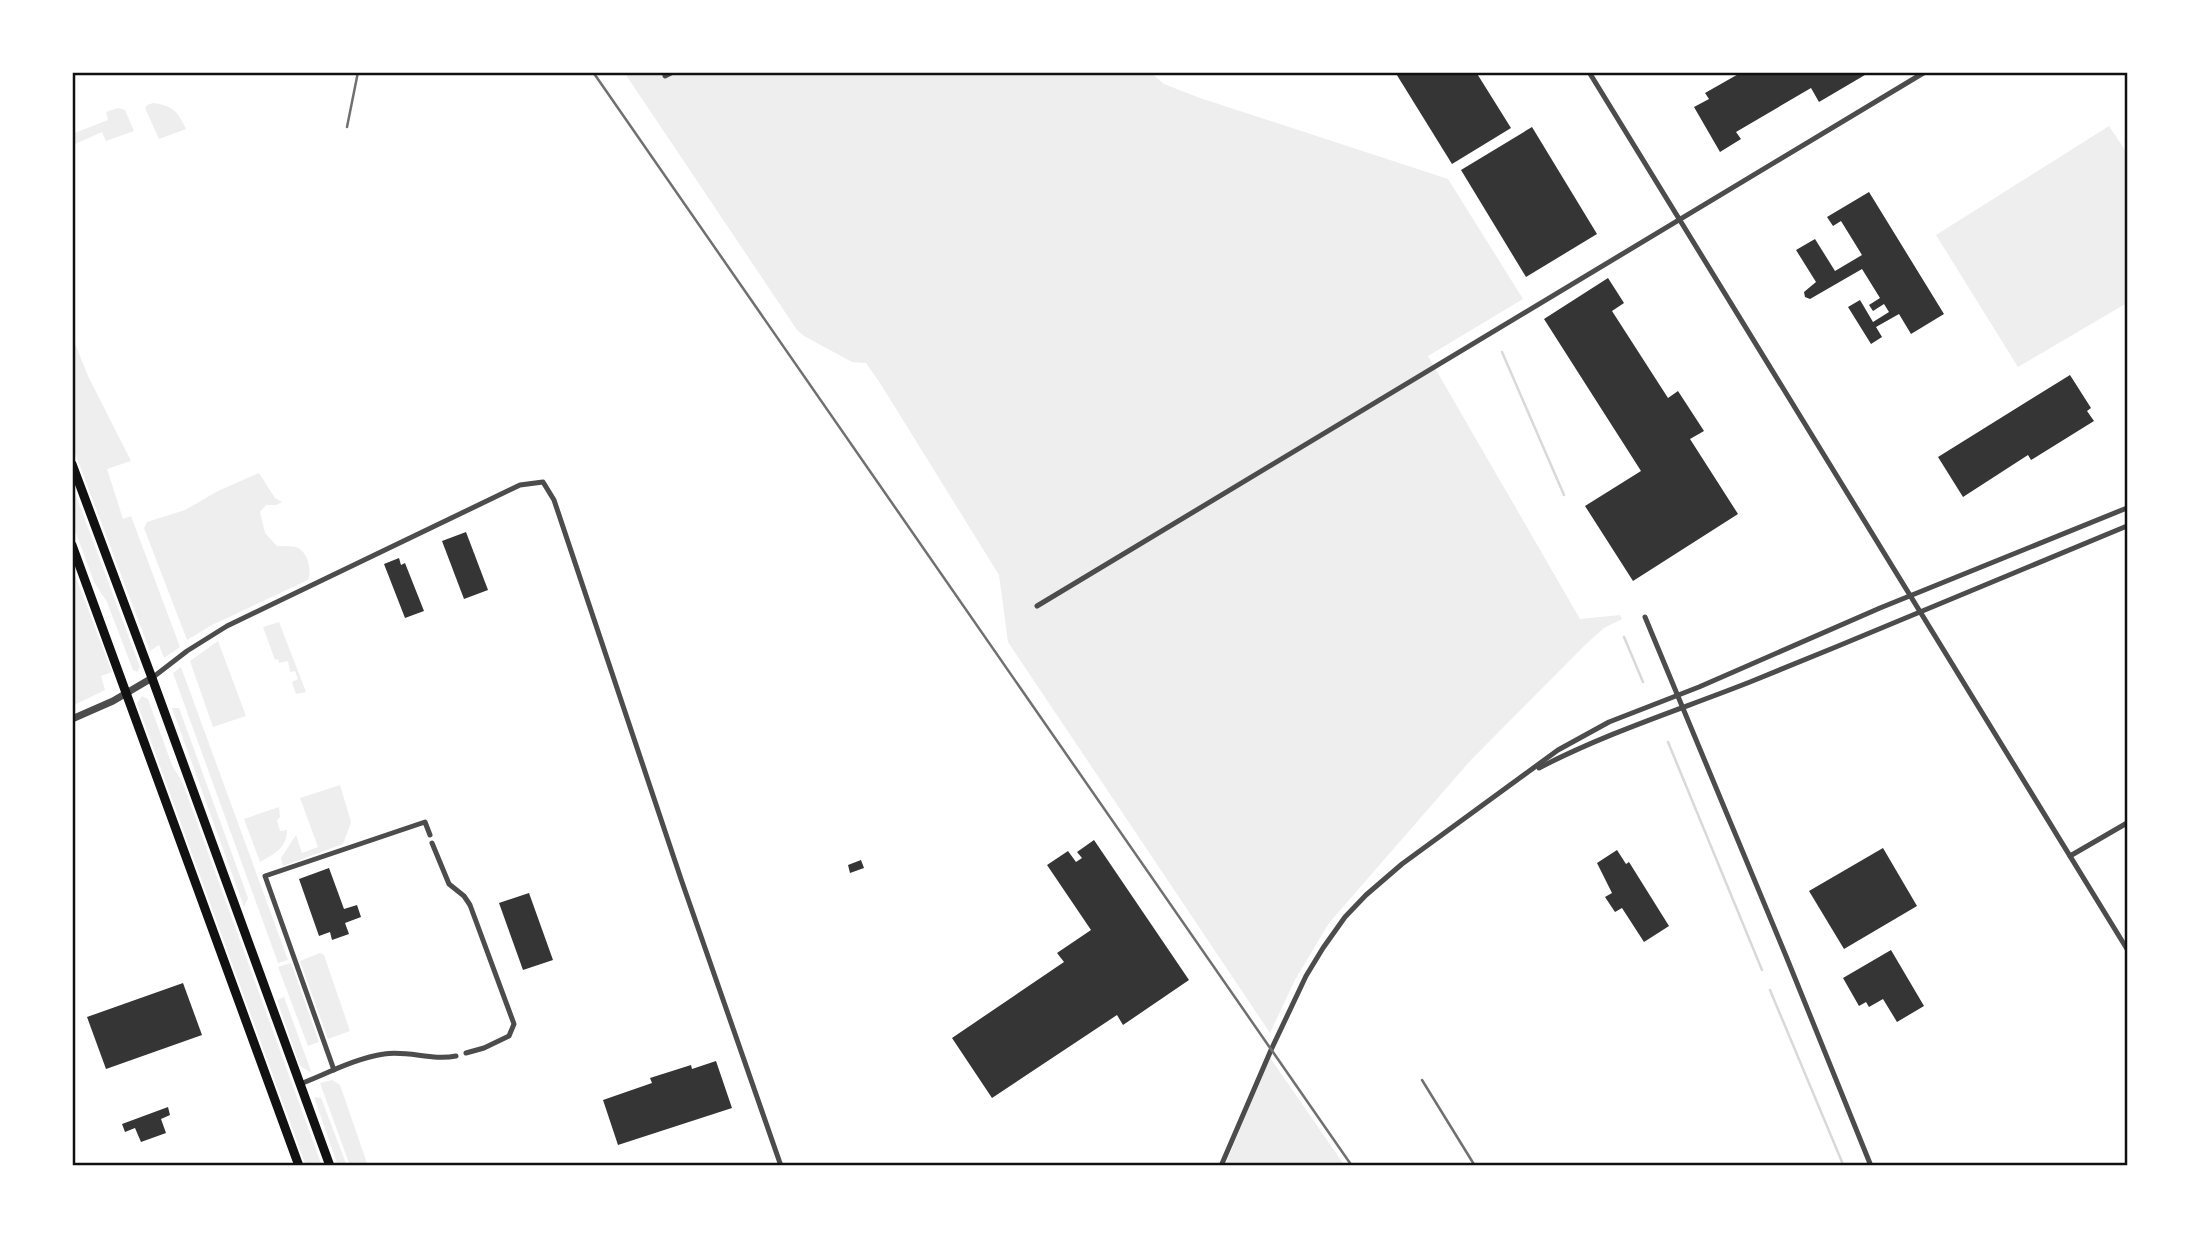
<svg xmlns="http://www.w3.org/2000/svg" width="2199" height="1238" font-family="'Times New Roman',serif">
  <rect width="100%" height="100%" fill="#fff"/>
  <g fill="#eee">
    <path d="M 624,72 L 1150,72 L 1164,84 L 1200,98 L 1448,179 L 1523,299 L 1428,356 L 1580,619 L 1620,615 L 1622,619 L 1604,628 L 1586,644 L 1470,761 L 1329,923 L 1295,980 L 1270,1033 L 1008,642 L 999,575 L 880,383 L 866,363 L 852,362 L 804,336 L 797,330 Z"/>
    <path d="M 153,103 C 174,106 177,111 186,129 L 159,139 L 145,108 L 147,105 Z"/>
    <path d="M 118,108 L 125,110 L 134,131 L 106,141 L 102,132 L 73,145 L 72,134 L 108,120 L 106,112 Z"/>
    <path d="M 2109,126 L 2127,153 L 2127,303 L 2018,367 L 1936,235 Z"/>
    <path d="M 72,336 L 88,376 L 131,461 L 107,469 L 123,519 L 131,516 L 180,647 L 164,658 L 159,645 L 150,651 L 72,445 Z"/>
    <path d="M 259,473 L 275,498 L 282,502 L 276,505 L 266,505 L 260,512 L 265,533 L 277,546 C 283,546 291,546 296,547 C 308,551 312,570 308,580 L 212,625 L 187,640 L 144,528 L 147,522 L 185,510 L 218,491 Z"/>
    <path d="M 72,485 L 140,667 L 137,672 L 133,670 L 107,602 L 94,582 L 72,522 Z"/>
    <path d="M 72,567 L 112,672 L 101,676 L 105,690 L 72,706 Z"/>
    <path d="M 279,622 L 306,692 L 296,694 L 292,682 L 298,679 L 295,671 L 290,672 L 288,661 L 279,663 L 278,659 L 275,660 L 263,627 Z"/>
    <path d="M 218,641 L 246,716 L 213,727 L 190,661 Z"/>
    <path d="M 181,667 L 288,960 L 278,963 L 173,673 Z"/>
    <path d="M 142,696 L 148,699 L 172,765 L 183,784 L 322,1166 L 306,1166 L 137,703 Z"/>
    <path d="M 172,708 L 179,708 L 248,898 L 244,907 Z"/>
    <path d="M 340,785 L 351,822 L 343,844 L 283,866 L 281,858 L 296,835 L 302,853 L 318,847 L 300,798 Z"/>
    <path d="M 279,807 L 280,817 L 277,820 L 280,831 L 287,830 C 287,848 274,854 260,862 L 244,819 Z"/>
    <path d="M 320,953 L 324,955 L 350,1031 L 328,1039 L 300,961 Z"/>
    <path d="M 291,963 L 319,1042 L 308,1046 L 278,967 Z"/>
    <path d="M 284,997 L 311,1071 L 310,1072 L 300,1066 L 277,1000 Z"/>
    <path d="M 1269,1056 L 1345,1166 L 1225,1166 Z"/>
    <path d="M 332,1080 L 340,1085 L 368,1166 L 350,1166 L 320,1083 Z"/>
    <path d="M 314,1097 L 321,1098 L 347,1166 L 338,1166 Z"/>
  </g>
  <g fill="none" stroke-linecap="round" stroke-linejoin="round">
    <g stroke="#d9d9d9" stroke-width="2.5">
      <path d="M 1502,352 L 1564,495"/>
      <path d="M 1624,637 L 1643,682"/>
      <path d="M 1668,742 L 1762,970"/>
      <path d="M 1770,990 L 1842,1162"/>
    </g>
  </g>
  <g fill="#353535">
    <path d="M 1395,72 L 1476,72 L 1511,128 L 1452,164 Z"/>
    <path d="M 1742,72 L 1870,72 L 1819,102 L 1811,88 L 1736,132 L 1741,139 L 1720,152 L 1694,107 L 1709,99 L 1705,93 Z"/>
    <path d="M 1532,127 L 1597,234 L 1526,277 L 1461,170 Z"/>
    <path d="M 1869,192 L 1944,314 L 1911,334 L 1899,314 L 1876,327 L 1882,337 L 1871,344 L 1848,307 L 1860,300 L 1873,322 L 1889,312 L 1884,304 L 1873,311 L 1869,305 L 1880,298 L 1862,269 L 1810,299 L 1805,297 L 1804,292 L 1816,282 L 1796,250 L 1815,239 L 1835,271 L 1862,255 L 1841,221 L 1833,226 L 1827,217 Z"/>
    <path d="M 1608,278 L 1624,303 L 1612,311 L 1668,398 L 1678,391 L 1704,431 L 1690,439 L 1738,514 L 1633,581 L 1585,506 L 1641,471 L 1544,319 Z"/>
    <path d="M 2070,375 L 2091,408 L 2087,411 L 2094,421 L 2031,460 L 2028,455 L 1963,497 L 1938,457 Z"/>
    <path d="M 466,532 L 488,590 L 464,599 L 442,541 Z"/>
    <path d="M 399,558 L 401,565 L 405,563 L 424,611 L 405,618 L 384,564 Z"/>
    <path d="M 1094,840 L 1189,980 L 1123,1025 L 1117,1015 L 992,1098 L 952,1038 L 1064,962 L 1057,953 L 1091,930 L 1047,865 L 1068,851 L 1076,862 L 1082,858 L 1077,852 Z"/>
    <path d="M 1883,848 L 1917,906 L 1844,949 L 1809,891 Z"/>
    <path d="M 1617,850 L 1626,864 L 1629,862 L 1669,926 L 1644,942 L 1622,908 L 1615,912 L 1605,897 L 1612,893 L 1597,863 Z"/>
    <path d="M 861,860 L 864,868 L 850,873 L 848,865 Z"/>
    <path d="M 329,868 L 344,909 L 357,905 L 361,917 L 345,923 L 349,934 L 332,940 L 330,932 L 319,936 L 299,879 Z"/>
    <path d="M 529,893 L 553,960 L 523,970 L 499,903 Z"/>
    <path d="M 1891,950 L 1924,1006 L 1897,1022 L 1883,999 L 1869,1007 L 1866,1002 L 1859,1006 L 1843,978 Z"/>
    <path d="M 183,983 L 202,1035 L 106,1069 L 87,1017 Z"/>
    <path d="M 716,1061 L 732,1108 L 618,1145 L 603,1100 L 652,1083 L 650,1078 L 691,1065 L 692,1069 Z"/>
    <path d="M 168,1107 L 170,1115 L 161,1119 L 166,1133 L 141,1142 L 135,1128 L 125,1132 L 122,1124 Z"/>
  </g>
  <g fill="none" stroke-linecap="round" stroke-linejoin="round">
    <g stroke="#4c4c4c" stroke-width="5">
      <path d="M 1589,72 L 2127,949"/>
      <path d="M 665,76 L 673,72"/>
      <path d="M 1037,606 L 1925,72"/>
      <path d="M 1645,617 L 1786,956 L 1871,1166"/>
      <path d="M 152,678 L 187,651 L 227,626 L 520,485 L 543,482 L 554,500 L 681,879 L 781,1166"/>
      <path d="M 1539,768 C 1606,733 1679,710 1750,682 C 1876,631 2001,578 2127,526"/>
      <path d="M 432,843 L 449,884 L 464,896 L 470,905 L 514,1024 L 509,1036 L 484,1048 L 466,1053"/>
      <path d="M 2070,856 L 2127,823"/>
      <path d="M 334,1070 L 265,876 L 425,822 L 430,835"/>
      <path d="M 300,1084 C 326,1074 356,1058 384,1054 C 408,1050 432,1061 456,1056"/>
      <path d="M 1221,1166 L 1271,1050 L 1306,976 L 1323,948 L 1345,917 L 1366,895 L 1402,864 L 1558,750 L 1609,722 L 1699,687 L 1880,608 L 2127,508"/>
    </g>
    <path stroke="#4c4c4c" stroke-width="7" d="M 72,719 L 113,701 L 152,678"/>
    <g stroke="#111" stroke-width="9">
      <path d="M 72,464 L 152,678 L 330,1166"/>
      <path d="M 72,545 L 299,1166"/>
    </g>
    <g stroke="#707070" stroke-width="2.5">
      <path d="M 593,72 L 1352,1166"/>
      <path d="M 347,127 L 358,72"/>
      <path d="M 1422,1080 L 1475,1166"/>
    </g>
  </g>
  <rect width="2199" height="1238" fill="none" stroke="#ffffff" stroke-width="147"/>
  <rect x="74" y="74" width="2052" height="1090" fill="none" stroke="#111" stroke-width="2.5"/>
</svg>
